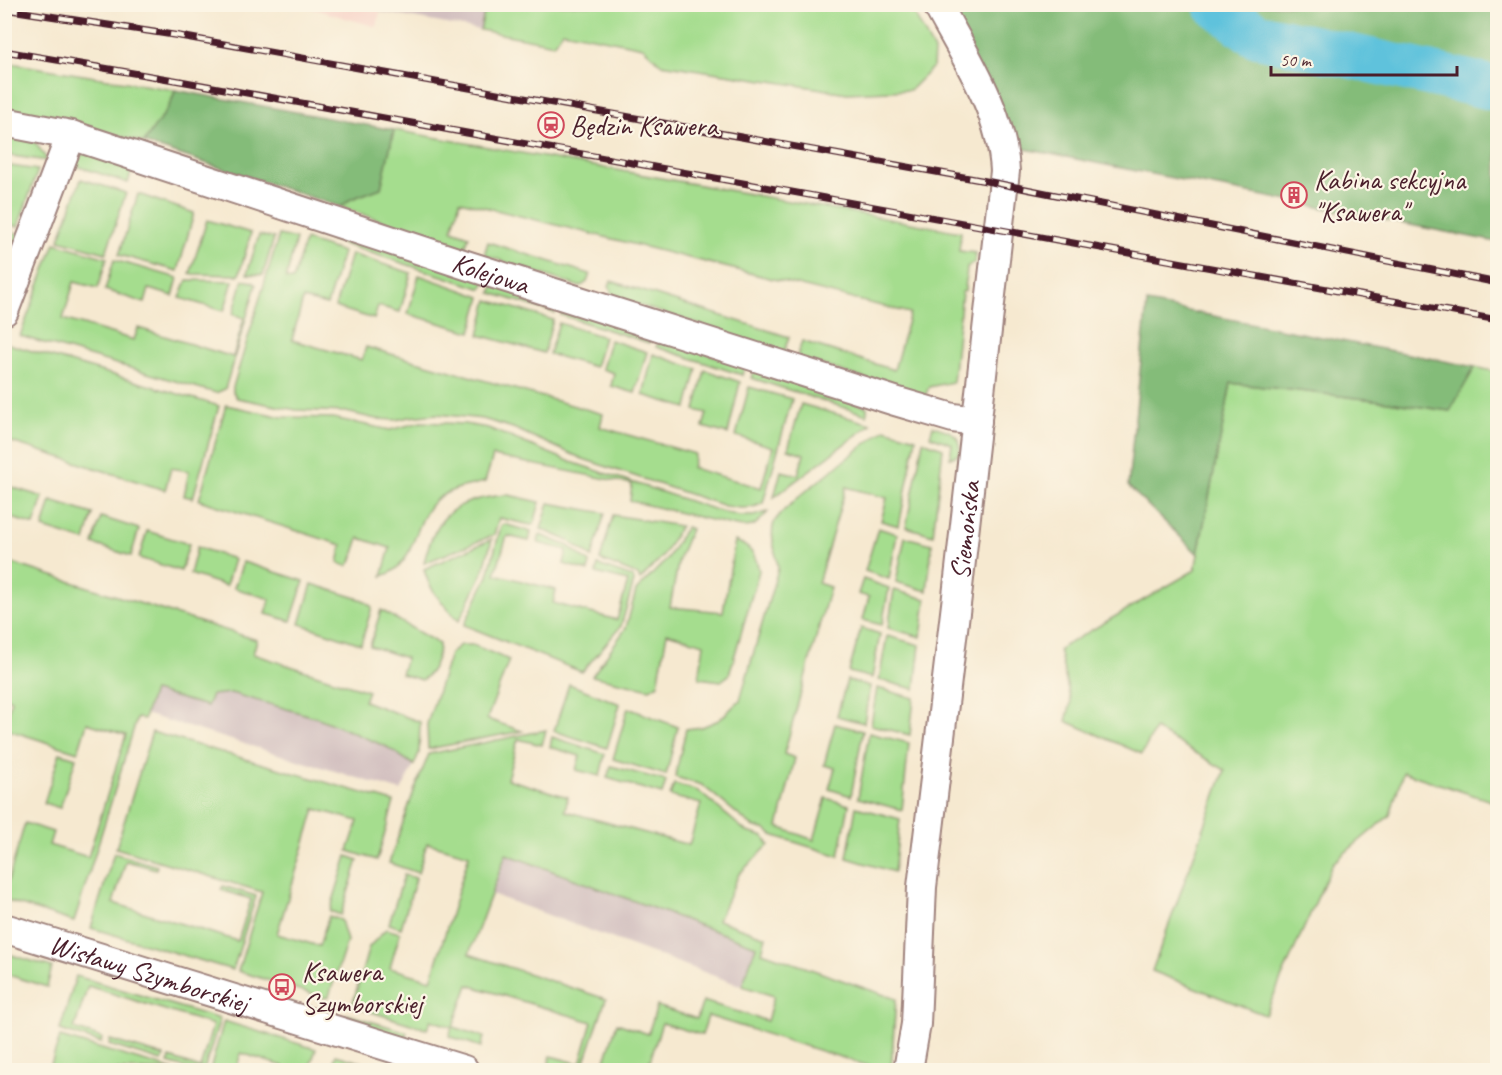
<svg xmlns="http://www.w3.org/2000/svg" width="1502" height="1075" font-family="Caveat,sans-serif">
  <rect width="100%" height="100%" fill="#fcf5e5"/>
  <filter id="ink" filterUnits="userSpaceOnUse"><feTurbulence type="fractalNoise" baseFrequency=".0167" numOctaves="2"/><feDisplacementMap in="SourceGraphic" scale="12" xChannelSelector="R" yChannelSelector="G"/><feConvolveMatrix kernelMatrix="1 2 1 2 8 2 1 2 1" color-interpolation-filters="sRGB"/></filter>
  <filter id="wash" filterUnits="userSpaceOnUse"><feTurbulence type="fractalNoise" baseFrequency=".008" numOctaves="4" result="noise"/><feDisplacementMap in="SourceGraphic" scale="24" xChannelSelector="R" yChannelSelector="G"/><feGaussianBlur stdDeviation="1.35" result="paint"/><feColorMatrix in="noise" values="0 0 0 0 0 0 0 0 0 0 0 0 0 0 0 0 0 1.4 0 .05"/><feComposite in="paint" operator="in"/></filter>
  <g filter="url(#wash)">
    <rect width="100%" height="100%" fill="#f6e9d0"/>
    <path fill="#f7d1c6" d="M 300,5 L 381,5 L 377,27 Z"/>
    <g fill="#d2bfbf">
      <path d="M 381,5 L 486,5 L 480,30 L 380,12 Z"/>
      <path d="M 153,691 L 207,706 L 212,695 L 231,693 L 318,718 L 387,747 L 414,765 L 401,791 L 145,714 Z"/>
      <path d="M 506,854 L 756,946 L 742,986 L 491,894 Z"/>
    </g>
    <g fill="#a5dd8e" stroke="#787e5c" stroke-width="1.5">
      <path d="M 486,5 L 903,5 L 915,15 L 934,51 L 933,67 L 910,90 L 847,93 L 661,64 L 643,47 L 563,31 L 554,44 L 480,30 Z"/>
      <path d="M 4,62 L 175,90 C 171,110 154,125 144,143 L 62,120 L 5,109 Z"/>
      <path d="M 394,130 L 961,232 L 959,251 L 976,253 L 975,262 L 967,267 L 965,291 L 962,292 L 953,382 L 929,387 L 924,398 L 797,357 L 802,341 L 894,370 L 910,313 L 460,201 L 452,230 L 469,236 L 465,249 L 341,207 L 351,199 L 381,188 Z"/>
      <path d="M 5,133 L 35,142 L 48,161 L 5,155 Z"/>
      <path d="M 85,153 L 133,165 L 128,183 L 71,164 L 75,157 Z"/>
      <path d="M 4,165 L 38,170 L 18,227 L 5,223 Z"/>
      <path d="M 81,179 L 126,193 L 106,253 L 59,240 Z"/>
      <path d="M 138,194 L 194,213 L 178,271 L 119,255 Z"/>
      <path d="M 207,220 L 251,233 L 239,275 L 190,274 Z"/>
      <path d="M 307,226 L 485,280 L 482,289 L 303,231 Z"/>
      <path d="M 5,230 L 21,235 L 5,282 Z"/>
      <path d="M 259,235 L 274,238 L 263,275 L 247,274 Z"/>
      <path d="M 279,235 L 296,239 L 286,279 L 293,280 L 305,240 L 343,252 L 327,305 L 303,299 L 292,340 L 362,360 L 366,347 L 603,414 L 600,427 L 695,454 L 692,468 L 761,488 L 773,447 L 736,436 L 749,387 L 792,399 L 763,503 C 751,510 738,508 725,506 L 583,459 L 513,428 L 483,419 L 437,414 L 409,417 L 396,420 L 376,419 L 346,412 L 296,410 L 237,398 L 233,392 L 233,387 Z"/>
      <path d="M 488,242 L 590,274 L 587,282 L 580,287 L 487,256 L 485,252 Z"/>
      <path d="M 55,243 L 107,258 L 98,288 L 74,282 L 63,319 L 134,340 L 138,328 L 233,357 L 244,318 L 233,314 L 243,280 L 253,282 L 256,285 L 225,389 L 216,393 L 20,336 Z"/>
      <path d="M 351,254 L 411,273 L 400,312 L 378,306 L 374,319 L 335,307 Z"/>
      <path d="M 114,260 L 178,278 L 173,296 L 149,289 L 145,303 L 105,290 Z"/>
      <path d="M 419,275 L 481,297 L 471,332 L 408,314 Z"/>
      <path d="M 187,280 L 233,281 L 224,311 L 180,298 Z"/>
      <path d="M 611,281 L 789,337 L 784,352 L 613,297 L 609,286 Z"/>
      <path d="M 494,285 L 557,305 L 555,313 L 491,293 Z"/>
      <path d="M 488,300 L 553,320 L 544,353 L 479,335 Z"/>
      <path d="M 563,307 L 652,336 L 649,343 L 561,315 Z"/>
      <path d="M 559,323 L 604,337 L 595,367 L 549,354 Z"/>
      <path d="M 660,338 L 745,366 L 742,375 L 656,347 Z"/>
      <path d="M 610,340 L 647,352 L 635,393 L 611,386 L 614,373 L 602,369 Z"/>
      <path d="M 5,343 L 219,406 L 193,498 L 184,496 L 189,471 L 171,468 L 165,490 L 5,440 Z"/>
      <path d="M 653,354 L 697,369 L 687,408 L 643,395 Z"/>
      <path d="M 1475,367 L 1497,372 L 1497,803 L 1403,772 L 1390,815 L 1333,863 L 1265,1015 L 1152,971 L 1225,770 L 1155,729 L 1142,754 L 1066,721 L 1071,703 L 1059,649 L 1195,570 L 1231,383 L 1374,400 L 1449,411 Z"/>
      <path d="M 754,369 L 867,407 L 867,415 L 751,378 Z"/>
      <path d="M 705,370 L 740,382 L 728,434 L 703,427 L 707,413 L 695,410 Z"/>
      <path d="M 801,404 L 871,424 L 774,497 L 781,471 L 798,475 L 804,454 L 788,449 Z"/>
      <path d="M 226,405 L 282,417 L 333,418 L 390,430 L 421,422 L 464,424 L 488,428 L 571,462 L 719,511 L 739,516 L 753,516 L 768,512 C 756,525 754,529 736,526 L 630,501 L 632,484 L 493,456 L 485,482 C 468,486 451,488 437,499 C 412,520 417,567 382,576 L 390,548 L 359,538 L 351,562 L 347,566 L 338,563 L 342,545 L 199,500 Z"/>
      <path d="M 933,426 C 952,432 960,432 960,454 L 950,458 L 952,444 L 930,436 Z"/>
      <path d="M 885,429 L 916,438 L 899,526 L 881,521 L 887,498 L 846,487 L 818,583 L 830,587 L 784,754 L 795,758 L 778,827 L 814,840 L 826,798 L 849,805 L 839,856 L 772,835 L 766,830 L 752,826 L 702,785 L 675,777 L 686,729 L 702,727 L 719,720 L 740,700 L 778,569 C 777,555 769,535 774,523 C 779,512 792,504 800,496 C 828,473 856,451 885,429 Z"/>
      <path d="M 923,441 L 943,448 L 933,535 L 906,527 Z"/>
      <path d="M 5,485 L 43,497 L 34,525 L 9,517 L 5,530 Z"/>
      <path d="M 508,495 L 540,502 L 534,524 L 531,525 L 499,518 L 494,535 L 424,563 C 435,513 458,498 508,495 Z"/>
      <path d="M 51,501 L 93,514 L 85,541 L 43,528 Z"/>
      <path d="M 549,503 L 605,513 L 592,557 L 569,541 L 541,529 Z"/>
      <path d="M 613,515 L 680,526 L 663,556 L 640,580 L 638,575 L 600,560 Z"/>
      <path d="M 101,517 L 139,529 L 131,556 L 93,544 Z"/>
      <path d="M 504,524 L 531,532 L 529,541 L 507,536 L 495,574 L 556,590 L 553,603 L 617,620 L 628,581 L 596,573 L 598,565 L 632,577 L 634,581 L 621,626 L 582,672 L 464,625 L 488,576 L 501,526 Z"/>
      <path d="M 686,527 L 691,529 L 679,558 L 670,607 L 723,612 L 735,541 C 751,547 756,555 759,571 L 729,675 L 721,681 L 699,678 L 704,644 L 667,633 L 658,684 L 650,689 L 592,676 L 626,628 L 636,591 L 667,559 Z"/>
      <path d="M 878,528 L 897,534 L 889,579 L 865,571 Z"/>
      <path d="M 147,531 L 189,544 L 181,571 L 139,558 Z"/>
      <path d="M 540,535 L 568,546 L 590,563 L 588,571 L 564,564 L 567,550 L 538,543 Z"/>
      <path d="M 905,537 L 932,544 L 927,591 L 896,582 Z"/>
      <path d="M 492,539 L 483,572 L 459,621 C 444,605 429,591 424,569 Z"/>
      <path d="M 197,547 L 234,559 L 226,586 L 190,574 Z"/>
      <path d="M 5,561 L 257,640 L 253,654 L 368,691 L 364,701 L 420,722 L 419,753 L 414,765 L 387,747 L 318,718 L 231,693 L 212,695 L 207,706 L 153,691 L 144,719 L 137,718 L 74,922 L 5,900 L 5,891 L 25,823 L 53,832 L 49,845 L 88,857 L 126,735 L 87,723 L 78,752 L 5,729 L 11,700 L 5,697 Z"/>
      <path d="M 243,562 L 304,581 L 291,621 L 266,614 L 270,599 L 234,588 Z"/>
      <path d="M 863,579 L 889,588 L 882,625 L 863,620 L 869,597 L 858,594 Z"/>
      <path d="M 312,584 L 363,600 L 372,607 L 361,644 L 300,624 Z"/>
      <path d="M 894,590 L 926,599 L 921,637 L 888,628 Z"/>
      <path d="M 381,610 L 439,644 C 439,656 433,673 422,680 L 401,674 L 406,658 L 370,646 Z"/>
      <path d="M 861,628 L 880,634 L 872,678 L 849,672 Z"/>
      <path d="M 887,636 L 920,645 L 915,689 L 879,680 Z"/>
      <path d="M 460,645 L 473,645 L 509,660 L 487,719 L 522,731 L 428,749 L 427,724 L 450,654 Z"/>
      <path d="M 847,680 L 870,686 L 864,723 L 837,716 Z"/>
      <path d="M 569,684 L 620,704 L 607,748 L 554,731 Z"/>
      <path d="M 877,688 L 914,698 L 910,735 L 871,725 Z"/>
      <path d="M 628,708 L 678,727 L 666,775 L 613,759 Z"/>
      <path d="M 835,724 L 863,731 L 851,796 L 829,789 L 835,768 L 824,765 Z"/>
      <path d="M 546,730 L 542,745 L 518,739 L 507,779 L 568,797 L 565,811 L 689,845 L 701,804 L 670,796 L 674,784 L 698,791 L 747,832 L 764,837 L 769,845 L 739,874 L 718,920 L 766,937 L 762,952 L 896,999 L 891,1070 L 882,1070 L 708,1016 L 702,1035 L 662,1023 L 647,1070 L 602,1070 L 617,1023 L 648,1034 L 657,1006 L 697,1019 L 703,1001 L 767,1021 L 774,996 L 742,986 L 756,946 L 506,854 L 469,954 L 606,999 L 582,1070 L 547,1070 L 551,1056 L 580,1064 L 592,1022 L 468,985 L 453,1027 L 484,1037 L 481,1047 L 449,1036 L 452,1027 L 431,1020 L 427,1029 L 352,1006 L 369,947 L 386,929 L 400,933 L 390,968 L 431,980 L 469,855 L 427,843 L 418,873 L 389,863 L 414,791 L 429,754 Z"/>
      <path d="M 152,732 L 394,802 L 377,860 L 348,851 L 358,821 L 315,809 L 277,934 L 319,946 L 329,916 L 341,920 L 347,941 L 329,996 L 325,998 L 238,971 L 262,892 L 116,848 Z"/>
      <path d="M 869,733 L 909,743 L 902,810 L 858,798 Z"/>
      <path d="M 552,737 L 605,754 L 600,776 L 576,770 L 580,756 L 550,747 Z"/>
      <path d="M 60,753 L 76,758 L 60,808 L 44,803 Z"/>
      <path d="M 611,766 L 666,781 L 662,794 L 607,778 Z"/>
      <path d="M 856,807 L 900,819 L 894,872 L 847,858 Z"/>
      <path d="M 114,853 L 157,866 L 156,869 L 126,861 L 113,903 L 238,941 L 251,899 L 221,890 L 223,886 L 256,896 L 233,970 L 91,928 Z"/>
      <path d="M 347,856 L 358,860 L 341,915 L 330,911 Z"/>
      <path d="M 404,875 L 416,878 L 401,928 L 389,924 Z"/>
      <path d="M 5,953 L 52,967 L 47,987 L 5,974 Z"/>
      <path d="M 76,976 L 220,1019 L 204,1070 L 192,1070 L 168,1063 L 170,1058 L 200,1068 L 213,1025 L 88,986 L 74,1029 L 102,1038 L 101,1043 L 60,1030 Z"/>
      <path d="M 346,1014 L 407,1032 L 405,1038 L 354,1021 Z"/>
      <path d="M 224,1021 L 316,1049 L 309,1070 L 282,1070 L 283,1066 L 241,1053 L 236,1070 L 210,1070 Z"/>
      <path d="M 60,1037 L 174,1070 L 49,1070 Z"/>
      <path d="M 110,1040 L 164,1056 L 162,1061 L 109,1045 Z"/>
      <path d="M 336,1055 L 387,1070 L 331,1070 Z"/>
    </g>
    <g fill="#84bc79" stroke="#676e52" stroke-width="1.5">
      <path d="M 944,5 L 1497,5 L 1497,242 L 1015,147 Z"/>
      <path d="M 175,90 L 394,130 L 381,188 L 351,199 L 341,207 L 144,143 C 154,125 171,110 175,90 Z"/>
      <path d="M 1147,303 L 1475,367 L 1450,411 L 1374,400 L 1231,383 L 1198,554 L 1128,486 Z"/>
    </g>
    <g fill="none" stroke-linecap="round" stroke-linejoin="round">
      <path stroke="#5ec2dc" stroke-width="45" d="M 1215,4 L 1256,35 L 1498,89"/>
    </g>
  </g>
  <g filter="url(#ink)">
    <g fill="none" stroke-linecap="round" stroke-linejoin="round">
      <g stroke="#a0847e" stroke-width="32">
        <g id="street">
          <path id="s1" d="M 4,122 L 71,135 L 466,265 L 895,401 L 953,418 L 977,421"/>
          <path d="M 4,311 L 71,135"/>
          <path id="s2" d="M 4,928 L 464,1070"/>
          <path id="s3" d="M 908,1070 L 916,1024 L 922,887 L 957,596 L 1005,171 C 1002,111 965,56 937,4"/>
        </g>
      </g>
      <use href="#street" stroke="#fff" stroke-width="28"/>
      <g stroke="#4a1f2b" stroke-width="7">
        <g id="rail">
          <path d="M 4,9 L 180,36 L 986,181 L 1498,283"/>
          <path d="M 4,51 L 180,81 L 1498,320"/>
        </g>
      </g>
      <use href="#rail" stroke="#fcf5e5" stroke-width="4.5" stroke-dasharray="14" stroke-linecap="butt"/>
    </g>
  </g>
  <defs>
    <g id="station-ring" transform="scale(1.35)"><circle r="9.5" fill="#fcf5e5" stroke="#d1495b" stroke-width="1.5"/><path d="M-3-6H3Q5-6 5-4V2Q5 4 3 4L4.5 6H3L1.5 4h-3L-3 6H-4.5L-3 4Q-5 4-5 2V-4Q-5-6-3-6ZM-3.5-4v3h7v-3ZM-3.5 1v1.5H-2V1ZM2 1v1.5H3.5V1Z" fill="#d1495b"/></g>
    <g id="building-ring" transform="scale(1.35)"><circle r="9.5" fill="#fcf5e5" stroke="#d1495b" stroke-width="1.5"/><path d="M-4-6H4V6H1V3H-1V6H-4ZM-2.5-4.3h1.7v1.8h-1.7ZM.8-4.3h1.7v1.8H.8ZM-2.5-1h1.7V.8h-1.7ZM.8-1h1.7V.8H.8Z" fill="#d1495b"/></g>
    <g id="bus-ring" transform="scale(1.35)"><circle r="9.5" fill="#fcf5e5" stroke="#d1495b" stroke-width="1.5"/><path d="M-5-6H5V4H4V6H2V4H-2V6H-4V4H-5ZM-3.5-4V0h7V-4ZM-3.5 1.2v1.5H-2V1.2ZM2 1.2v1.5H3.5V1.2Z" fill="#d1495b"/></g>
  </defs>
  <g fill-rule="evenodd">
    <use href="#station-ring" x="551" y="125"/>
    <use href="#building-ring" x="1294" y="195"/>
    <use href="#bus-ring" x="282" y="987"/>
  </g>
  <g text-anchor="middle" stroke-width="4.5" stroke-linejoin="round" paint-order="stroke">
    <g font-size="28" fill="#4a1f2b" stroke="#fcf5e5" text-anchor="start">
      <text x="570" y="135">Będzin Ksawera</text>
      <text x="1314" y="189">Kabina sekcyjna<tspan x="1314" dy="32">"Ksawera"</tspan></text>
      <text x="302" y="981">Ksawera<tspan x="302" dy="32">Szymborskiej</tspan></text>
    </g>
    <g font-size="28" fill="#4a1f2b" stroke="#fcf5e5">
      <text dy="10" stroke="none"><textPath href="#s1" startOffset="510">Kolejowa</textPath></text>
      <text dy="10" stroke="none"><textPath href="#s3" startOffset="543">Siemońska</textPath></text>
      <text dy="10" stroke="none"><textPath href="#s2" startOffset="152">Wisławy Szymborskiej</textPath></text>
    </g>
  </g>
  <rect width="1502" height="1075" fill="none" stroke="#fcf5e5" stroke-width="24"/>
  <path d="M1271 66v9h186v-9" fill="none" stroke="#4a1f2b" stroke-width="3"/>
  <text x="1280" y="66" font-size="18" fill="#4a1f2b" stroke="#fcf5e5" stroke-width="4.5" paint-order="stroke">50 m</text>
</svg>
